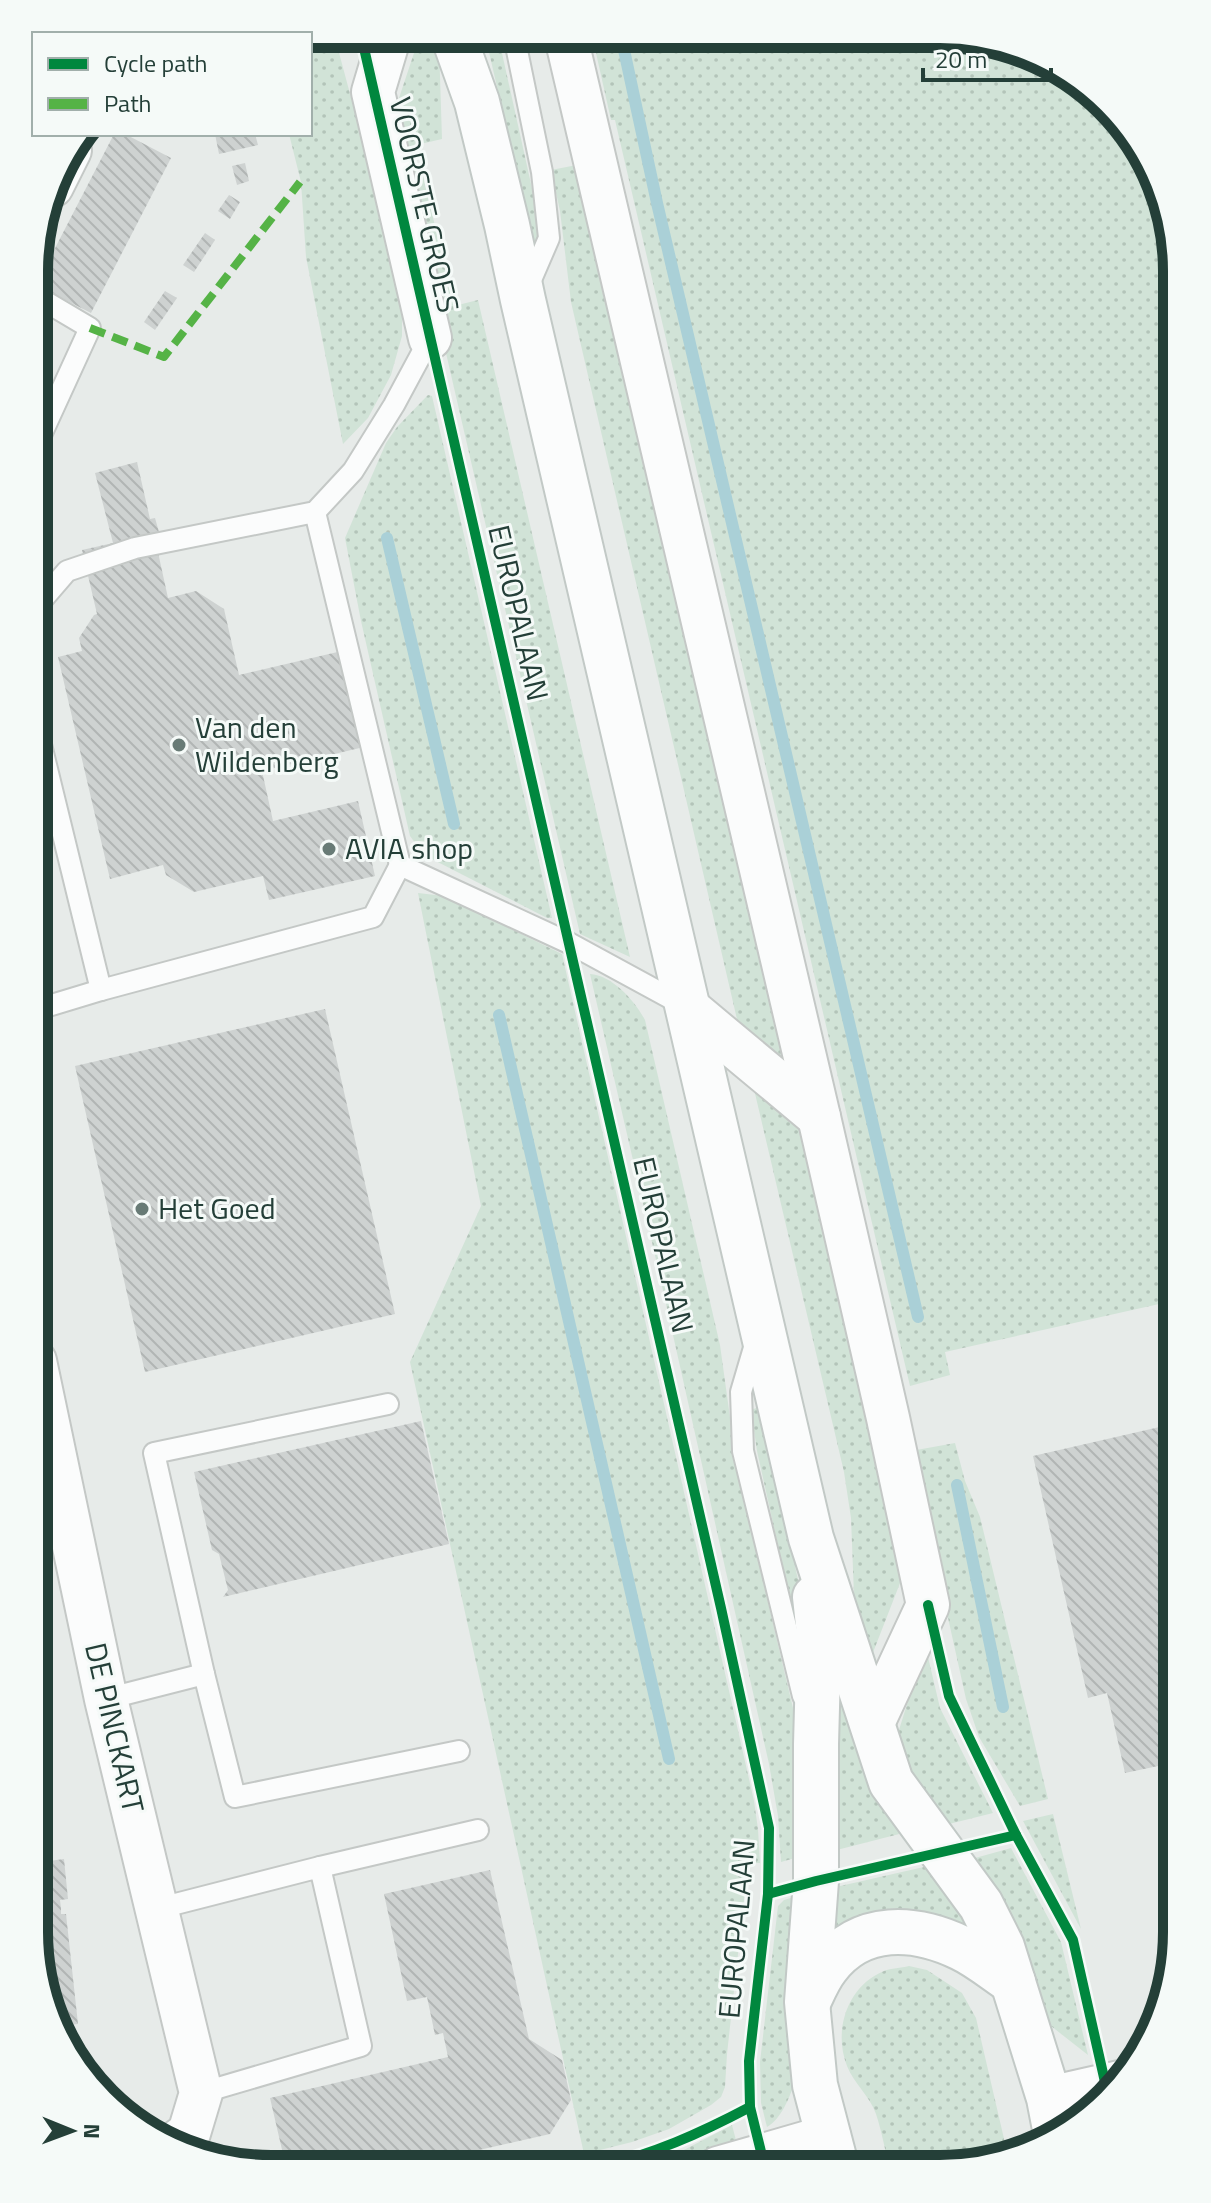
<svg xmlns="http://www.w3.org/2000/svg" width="1211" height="2203" font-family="'Titillium Web',sans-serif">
  <defs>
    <pattern id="grass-dots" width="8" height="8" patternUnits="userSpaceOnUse" patternTransform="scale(2)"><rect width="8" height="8" fill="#d1e3d7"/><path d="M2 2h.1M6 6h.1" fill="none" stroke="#b3c4b9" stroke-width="1.8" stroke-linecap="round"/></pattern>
    <pattern id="building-back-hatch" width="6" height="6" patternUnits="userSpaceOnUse" patternTransform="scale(2)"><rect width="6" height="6" fill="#ced2d1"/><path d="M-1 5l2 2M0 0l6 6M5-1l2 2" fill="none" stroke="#b1b5b4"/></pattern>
  </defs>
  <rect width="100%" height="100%" fill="#e7ebe9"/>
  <g fill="url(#grass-dots)">
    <path d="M 310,34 L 334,34 L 383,217 L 402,302 L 402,336 L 391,375 L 368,418 L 343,444 L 306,257 L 301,182 L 289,134 L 310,134 Z"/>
    <path d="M 420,35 L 437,35 L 439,45 L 442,139 L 399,149 L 390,106 L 397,104 Z"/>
    <path d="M 485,35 L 498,35 L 539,220 L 541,244 L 534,246 Z"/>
    <path d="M 611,36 L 986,38 L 1096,93 L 1164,194 L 1177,271 L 1177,1300 L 945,1352 L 950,1375 L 910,1386 L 615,120 L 611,120 L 596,53 L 614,49 Z"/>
    <path d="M 582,164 L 791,1067 L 739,1028 L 571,302 L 560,211 L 551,170 Z"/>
    <path d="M 421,167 L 454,306 L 478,300 L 630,957 L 580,934 L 404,171 Z"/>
    <path d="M 428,395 L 432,396 L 552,918 L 547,918 L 424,855 L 410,836 L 361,621 L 345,538 L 386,443 L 397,427 Z"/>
    <path d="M 418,893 L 444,896 L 562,954 L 754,1801 L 758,1829 L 760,1863 L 748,1863 L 727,2054 L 725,2087 L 721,2097 L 711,2105 L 669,2129 L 632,2142 L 584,2154 L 410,1362 L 481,1206 Z"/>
    <path d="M 590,974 C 612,975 635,1001 645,1020 L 720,1345 L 738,1475 L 801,1742 L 802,1856 L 781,1862 L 778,1816 L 769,1764 L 660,1277 Z"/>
    <path d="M 753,1085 L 805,1131 L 902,1578 L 872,1655 L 855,1621 L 851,1518 L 844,1472 Z"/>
    <path d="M 759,1407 L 804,1606 L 792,1609 L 757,1451 L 751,1410 Z"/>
    <path d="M 955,1443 L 965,1481 L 980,1517 L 1048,1799 L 1020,1806 L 979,1737 L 966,1699 L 911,1451 Z"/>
    <path d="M 928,1657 L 940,1708 L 993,1813 L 941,1826 L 903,1768 L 898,1733 L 921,1660 Z"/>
    <path d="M 847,1688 L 911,1831 L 829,1852 L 832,1689 Z"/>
    <path d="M 1053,1814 L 1081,1929 L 1023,1821 Z"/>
    <path d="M 1011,1848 L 1061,1942 L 1088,2055 L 1051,2026 L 1044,2028 L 968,1860 Z"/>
    <path d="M 937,1864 L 973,1918 L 964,1929 L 831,1934 L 827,1889 Z"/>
    <path d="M 797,1896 L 795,2082 C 789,2098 782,2118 767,2127 L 761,2103 L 760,2062 L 778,1906 L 784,1900 Z"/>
    <path d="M 909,1966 L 927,1970 L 962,1993 L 976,2018 L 1005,2143 L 1014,2157 L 940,2169 L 890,2169 C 885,2151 882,2132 876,2114 C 870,2096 854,2084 847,2066 C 833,2031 847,1986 884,1971 C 891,1968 901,1968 909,1966 Z"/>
    <path d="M 732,2125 L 738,2148 L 680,2168 L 628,2168 L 678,2153 Z"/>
  </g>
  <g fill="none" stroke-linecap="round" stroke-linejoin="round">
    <g stroke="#aad0d7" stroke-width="12">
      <path d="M 621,36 L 657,203 L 918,1317"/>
      <path d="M 387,538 L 454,824"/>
      <path d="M 499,1015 L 669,1759"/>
      <path d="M 957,1485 L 1003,1707"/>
    </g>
  </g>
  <g fill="url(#building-back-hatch)">
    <path d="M 114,134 L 125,134 L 171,158 L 91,313 L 36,285 Z"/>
    <path d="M 215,134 L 255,134 L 258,145 L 219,154 Z"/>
    <path d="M 245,163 L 249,181 L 237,185 L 232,166 Z"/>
    <path d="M 229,195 L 240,202 L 230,219 L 218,211 Z"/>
    <path d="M 205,233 L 215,240 L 194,272 L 183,265 Z"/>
    <path d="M 165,291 L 177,298 L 155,330 L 144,322 Z"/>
    <path d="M 137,462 L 150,519 L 155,518 L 159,532 L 154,534 L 168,598 L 196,591 L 224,609 L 239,675 L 359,647 L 381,743 L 262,771 L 273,821 L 358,801 L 375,876 L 269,900 L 263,876 L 194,892 L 166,875 L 163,865 L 110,879 L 58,657 L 82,651 L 79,638 L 94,615 L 97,614 L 82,550 L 113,543 L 95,473 Z"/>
    <path d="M 35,828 L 42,850 L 35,851 Z"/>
    <path d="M 325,1009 L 395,1314 L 145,1372 L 75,1066 Z"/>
    <path d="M 421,1421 L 449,1544 L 223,1597 L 228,1590 L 219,1554 L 212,1550 L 194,1472 Z"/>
    <path d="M 1177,1423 L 1177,1762 L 1125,1773 L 1107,1693 L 1088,1698 L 1033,1456 Z"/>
    <path d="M 64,1859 L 68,1899 L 60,1900 L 61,1909 L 61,1914 L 66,1914 L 78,2024 L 59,2026 L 47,2009 L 34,1932 L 34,1863 Z"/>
    <path d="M 490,1870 L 529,2039 L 562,2060 L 571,2100 L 550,2134 L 404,2167 L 286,2167 L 270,2098 L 448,2057 L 443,2033 L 435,2035 L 427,1997 L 407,2001 L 384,1894 Z"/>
  </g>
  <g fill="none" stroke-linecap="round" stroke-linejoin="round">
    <g stroke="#c4c8c6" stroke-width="24">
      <g id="lane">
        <path d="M 514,36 L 542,172 L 549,238 L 527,289"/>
        <path d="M 36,446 L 90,328 L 36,296"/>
        <path d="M 315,512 L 400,865 L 569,943 L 683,1005"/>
        <path d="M 36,607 L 67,571 L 135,548 L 315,512 L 353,471 L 394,405 L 430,338"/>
        <path d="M 35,720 L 101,990"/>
        <path d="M 35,1010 L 101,990 L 373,917 L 400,865"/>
        <path d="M 756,1341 L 741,1392 L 743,1451 L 803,1696"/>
        <path d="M 388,1404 L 154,1453 L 204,1674 L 235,1797 L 459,1751"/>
        <path d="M 106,1699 L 204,1674"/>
        <path d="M 320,1867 L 478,1830"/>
        <path d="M 156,1909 L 320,1867 L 361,2046 L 201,2093"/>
      </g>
    </g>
    <g stroke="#c4c8c6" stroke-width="46">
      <g id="street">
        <path d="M 390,35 L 373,92 L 430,338"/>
        <path d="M 566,37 L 819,1117 L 888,1418 L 928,1605 L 872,1725"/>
        <path d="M 52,186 L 70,150"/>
        <path d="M 687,1007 L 819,1117"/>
        <path d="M 35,1361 L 106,1699 L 201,2093 L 189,2133 L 178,2141"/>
        <path d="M 1049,2098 L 1120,2082"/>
        <path d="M 718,2168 L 829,2136"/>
      </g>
    </g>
    <g stroke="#c2c9c6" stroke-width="48">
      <g id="secondary">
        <path d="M 453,35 L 477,102 L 507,225 L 523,300 L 811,1538 L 891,1782 L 981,1905 L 1002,1947 L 1049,2098 L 1055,2129"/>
        <path d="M 815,1597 L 819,1634 L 816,1744 L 816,1881 L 807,2002 L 815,2085 L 837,2169"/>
        <path d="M 809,2000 C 814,1989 819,1977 827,1967 C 861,1922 915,1926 961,1948 C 980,1957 996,1971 1013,1982"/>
      </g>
    </g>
    <use href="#lane" stroke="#fbfcfc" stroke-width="20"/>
    <use href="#street" stroke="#fbfcfc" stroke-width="42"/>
    <use href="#secondary" stroke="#fbfcfc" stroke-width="44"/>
    <path stroke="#55b346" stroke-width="8" stroke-dasharray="16 8" stroke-linecap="butt" d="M 90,328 L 164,357 L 300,182"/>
    <g stroke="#f5faf8" stroke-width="15">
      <g id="cycleway">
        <path d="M 361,35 L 721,1608 L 769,1828 L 768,1894 L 749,2061 L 750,2107 L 765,2168"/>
        <path d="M 928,1605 L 949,1696 L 1016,1835 L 1073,1940 L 1107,2091"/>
        <path d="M 768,1894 L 816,1881 L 1016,1835"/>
        <path d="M 597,2168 C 655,2153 697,2135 750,2107"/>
      </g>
    </g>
    <use href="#cycleway" stroke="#00873e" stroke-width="10"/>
  </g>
  <g fill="#687b76" stroke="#f5faf8" stroke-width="3">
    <circle cx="179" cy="745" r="8"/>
    <circle cx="329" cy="849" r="8"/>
    <circle cx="142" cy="1209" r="8"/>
  </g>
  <g text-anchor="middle" stroke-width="6" stroke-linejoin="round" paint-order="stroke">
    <g font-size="30" fill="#243f38" stroke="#f5faf8">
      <text transform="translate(424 205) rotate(77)" y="10">VOORSTE GROES</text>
      <text transform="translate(518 613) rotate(77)" y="10">EUROPALAAN</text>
      <text transform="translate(663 1245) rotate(77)" y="10">EUROPALAAN</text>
      <text transform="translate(114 1728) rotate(77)" y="10">DE PINCKART</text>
      <text transform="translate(737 1929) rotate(-85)" y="10">EUROPALAAN</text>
    </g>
    <g font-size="30" fill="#243f38" stroke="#f5faf8" text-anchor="start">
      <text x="195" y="738">Van den<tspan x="195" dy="34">Wildenberg</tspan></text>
      <text x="345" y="859">AVIA shop</text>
      <text x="158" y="1219">Het Goed</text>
    </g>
  </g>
  <path d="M0 0H1211V2203H0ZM271 48H940A223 223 0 0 1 1163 271V1932A223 223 0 0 1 940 2155H271A223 223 0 0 1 48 1932V271A223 223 0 0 1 271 48Z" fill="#f5faf8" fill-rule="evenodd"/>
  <path fill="none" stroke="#243f38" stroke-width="10" d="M271 48H940A223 223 0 0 1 1163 271V1932A223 223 0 0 1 940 2155H271A223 223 0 0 1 48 1932V271A223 223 0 0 1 271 48Z"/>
  <rect x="32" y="32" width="280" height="104" fill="#f5faf8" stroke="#a1afab" stroke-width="2"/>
  <rect x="48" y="58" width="40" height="12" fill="#00873e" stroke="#a1afab" stroke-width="2"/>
  <text x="104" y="72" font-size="24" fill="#243f38">Cycle path</text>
  <rect x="48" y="98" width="40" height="12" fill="#55b346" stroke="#a1afab" stroke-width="2"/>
  <text x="104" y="112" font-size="24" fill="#243f38">Path</text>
  <g transform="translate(72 2131) rotate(91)" stroke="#f5faf8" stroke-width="6" paint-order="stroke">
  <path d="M0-6L14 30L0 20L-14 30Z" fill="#243f38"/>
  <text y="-12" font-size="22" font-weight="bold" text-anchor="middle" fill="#243f38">N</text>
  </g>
  <path d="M923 68v12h128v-12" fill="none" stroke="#243f38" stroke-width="4"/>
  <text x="935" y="68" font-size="24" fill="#243f38" stroke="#f5faf8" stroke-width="6" paint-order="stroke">20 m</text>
</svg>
